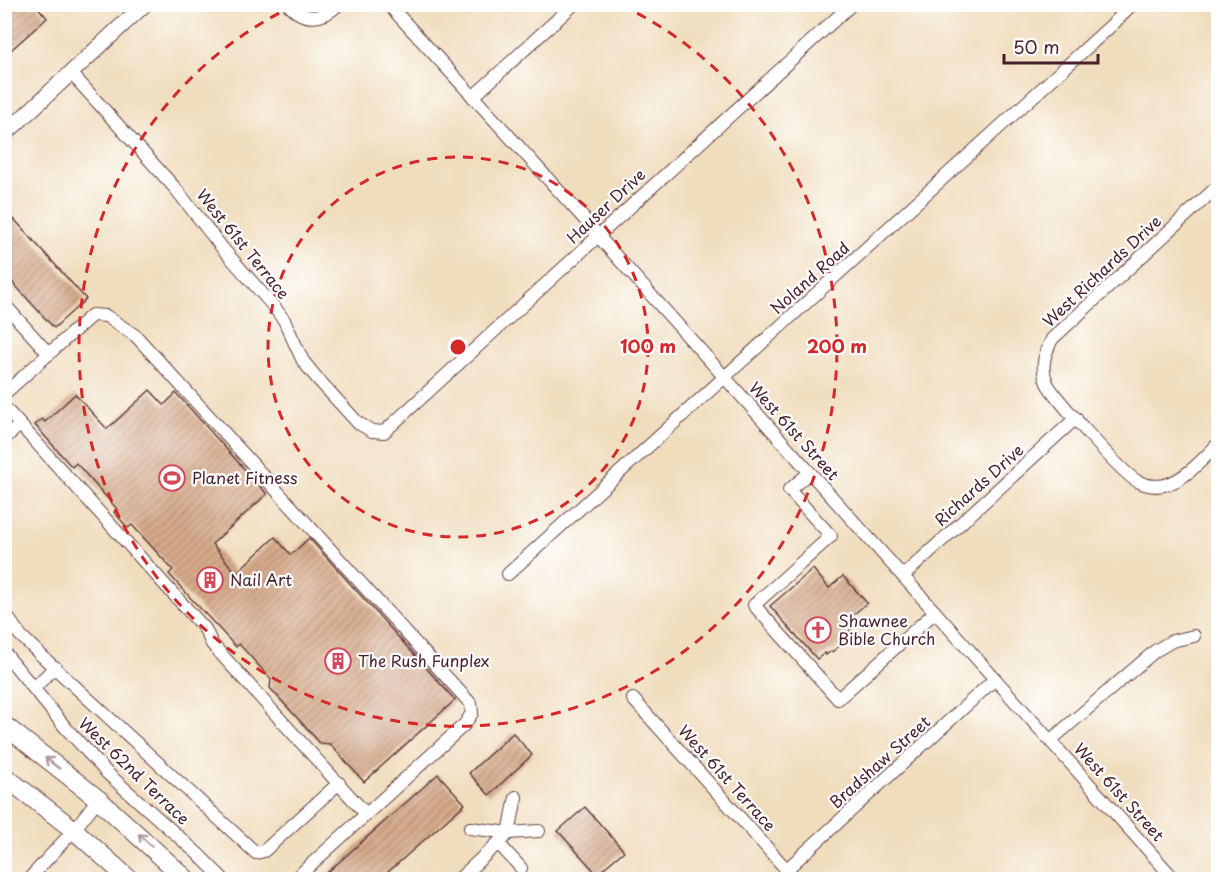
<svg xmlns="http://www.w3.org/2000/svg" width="1223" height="884" font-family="'Playpen Sans',sans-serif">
  <defs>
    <pattern id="building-hatch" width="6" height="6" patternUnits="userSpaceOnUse" patternTransform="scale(1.5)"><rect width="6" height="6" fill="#d6ab8b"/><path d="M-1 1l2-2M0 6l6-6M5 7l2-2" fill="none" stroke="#b08b72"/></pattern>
  </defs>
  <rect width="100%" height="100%" fill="#fff"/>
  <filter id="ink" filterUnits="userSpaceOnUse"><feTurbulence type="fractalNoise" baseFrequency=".0167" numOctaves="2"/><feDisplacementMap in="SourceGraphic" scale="12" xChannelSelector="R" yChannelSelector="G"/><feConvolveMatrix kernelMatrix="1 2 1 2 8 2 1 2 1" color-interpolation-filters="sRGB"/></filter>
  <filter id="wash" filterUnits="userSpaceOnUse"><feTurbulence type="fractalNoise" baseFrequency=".008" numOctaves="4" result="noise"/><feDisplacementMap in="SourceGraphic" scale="24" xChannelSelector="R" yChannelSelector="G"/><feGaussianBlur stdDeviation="1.35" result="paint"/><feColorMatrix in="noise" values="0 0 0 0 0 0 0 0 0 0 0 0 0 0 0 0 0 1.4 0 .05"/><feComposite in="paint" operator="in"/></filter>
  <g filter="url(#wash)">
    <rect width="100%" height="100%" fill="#f0ddbd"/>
    <g id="blocks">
      <g fill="url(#building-hatch)">
        <path d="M 4,4 L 35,4 L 47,18 L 4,56 Z"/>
        <path d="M 4,219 L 14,219 L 86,299 L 54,328 L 4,273 Z"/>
        <path d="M 150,390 L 164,405 L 176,393 L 267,494 L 212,544 L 236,573 L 275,537 L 291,555 L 309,538 L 455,700 L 364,782 L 330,744 L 320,743 L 270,688 L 271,679 L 239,644 L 236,647 L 187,594 L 169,574 L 173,570 L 132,525 L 128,528 L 114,512 L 117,509 L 76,463 L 72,467 L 35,425 L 42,419 L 45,422 L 75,394 L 107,429 Z"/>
        <path d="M 813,569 L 829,588 L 843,576 L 867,603 L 846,621 L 853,628 L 846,634 L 848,636 L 843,640 L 844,642 L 832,652 L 831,651 L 826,655 L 825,653 L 817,659 L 770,606 Z"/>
        <path d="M 513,733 L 532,755 L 489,795 L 469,773 Z"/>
        <path d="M 438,774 L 465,804 L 380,879 L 320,879 Z"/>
        <path d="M 585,807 L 624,851 L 597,874 L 558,831 Z"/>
      </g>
    </g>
  </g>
  <g filter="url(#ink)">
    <use href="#blocks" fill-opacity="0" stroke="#633c41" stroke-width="1.5"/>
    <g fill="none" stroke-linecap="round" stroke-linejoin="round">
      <g stroke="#633c41" stroke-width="14">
        <g id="minor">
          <path d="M 288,4 C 304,22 323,20 339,4"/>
          <path d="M 388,4 L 500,126 L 588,223 L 599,237 L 1175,880"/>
          <path d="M 71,73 L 175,188 L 223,249 L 274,307 L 284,320 L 303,361 L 316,377 L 358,423 L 372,431 L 384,432 L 852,4"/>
          <path d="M 473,97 L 574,4"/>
          <path d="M 1216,188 L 1052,339 C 1045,354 1040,366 1047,383 C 1053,396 1124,475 1137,481 C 1145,485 1155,487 1164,485 C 1184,481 1204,458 1218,444"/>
          <path d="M 4,304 L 49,354"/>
          <path d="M 4,394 L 92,315 L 106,316 L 136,336 L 471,704 L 472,713 L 465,724 L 294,880"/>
          <path d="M 4,407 L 205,629 L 212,644 L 366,814"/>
          <path d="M 4,439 L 20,425"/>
          <path d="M 809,473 L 789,490 L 831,536 L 754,605 L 838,699 L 935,612"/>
          <path d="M 508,574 L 1115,22 L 1132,4"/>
          <path d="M 903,576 L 1076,418"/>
          <path d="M 4,612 L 20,635 L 44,658 L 256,853 L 264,851 L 339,783"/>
          <path d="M 4,652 L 65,727 L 107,773 L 198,854 L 224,880"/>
          <path d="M 34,688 L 55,667"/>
          <path d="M 633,699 L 796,880"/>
          <path d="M 1051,740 L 1155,651 L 1172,641 L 1194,636"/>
          <path d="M 470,828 L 509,833 L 539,831"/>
          <path d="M 509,833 L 516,797"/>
          <path d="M 498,843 L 521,868"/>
          <path d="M 787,869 L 995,679"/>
          <path d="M 28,880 L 74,830 L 98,799"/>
          <path d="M 458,880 L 509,833"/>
        </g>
      </g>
      <g stroke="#633c41" stroke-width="17">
        <path id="major" d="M 4,135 L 145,4"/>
      </g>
      <g stroke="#633c41" stroke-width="20">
        <g id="highway">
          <path d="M 4,725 L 98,799 L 187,880"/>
          <path d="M 4,776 L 74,830 L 130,880"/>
        </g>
      </g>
      <use href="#minor" stroke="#fff" stroke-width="12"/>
      <use href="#major" stroke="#fff" stroke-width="15"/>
      <use href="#highway" stroke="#fff" stroke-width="18"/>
    </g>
    <defs><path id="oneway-shaft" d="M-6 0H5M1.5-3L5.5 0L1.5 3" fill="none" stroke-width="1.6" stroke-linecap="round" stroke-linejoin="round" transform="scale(1.5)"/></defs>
    <g stroke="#ae9aa0">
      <use href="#oneway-shaft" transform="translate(52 763) rotate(-142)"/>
      <use href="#oneway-shaft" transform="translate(145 840) rotate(-138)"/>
    </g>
  </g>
  <g fill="none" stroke="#d62828" stroke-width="3" stroke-dasharray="10 8">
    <circle cx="458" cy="347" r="190"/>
    <path d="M621 5A379 379 0 1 1 295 5"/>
  </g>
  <defs>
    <g id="stadium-ring" transform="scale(1.35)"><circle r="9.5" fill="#fff" stroke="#d1495b" stroke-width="1.5"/><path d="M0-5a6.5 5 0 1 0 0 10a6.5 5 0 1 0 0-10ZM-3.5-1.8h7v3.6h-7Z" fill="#d1495b"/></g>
    <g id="building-ring" transform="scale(1.35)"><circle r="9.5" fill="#fff" stroke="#d1495b" stroke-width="1.5"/><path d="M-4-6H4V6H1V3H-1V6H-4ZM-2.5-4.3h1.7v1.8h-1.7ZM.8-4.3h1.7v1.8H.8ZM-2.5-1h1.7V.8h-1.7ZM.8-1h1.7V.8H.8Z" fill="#d1495b"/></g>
    <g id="church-ring" transform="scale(1.35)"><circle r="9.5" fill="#fff" stroke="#d1495b" stroke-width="1.5"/><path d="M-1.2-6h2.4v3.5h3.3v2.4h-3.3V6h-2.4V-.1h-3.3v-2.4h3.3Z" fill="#d1495b"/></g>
  </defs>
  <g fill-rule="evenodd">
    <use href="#stadium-ring" x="172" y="478"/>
    <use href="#building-ring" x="210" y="580"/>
    <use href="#church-ring" x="818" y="630"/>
    <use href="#building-ring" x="338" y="661"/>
  </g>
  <g text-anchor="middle" stroke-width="4.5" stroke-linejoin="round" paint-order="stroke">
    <g font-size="16" fill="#4a1f2b" stroke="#fff">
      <text transform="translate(606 206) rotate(-43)" y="6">Hauser Drive</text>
      <text transform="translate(243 244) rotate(51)" y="6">West 61st Terrace</text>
      <text transform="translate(1102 271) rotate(-43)" y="6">West Richards Drive</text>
      <text transform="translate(810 278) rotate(-42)" y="6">Noland Road</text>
      <text transform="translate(794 431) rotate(48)" y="6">West 61st Street</text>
      <text transform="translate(979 485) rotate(-42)" y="6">Richards Drive</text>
      <text transform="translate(880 762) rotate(-42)" y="6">Bradshaw Street</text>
      <text transform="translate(134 771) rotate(44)" y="6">West 62nd Terrace</text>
      <text transform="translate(727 778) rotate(48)" y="6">West 61st Terrace</text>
      <text transform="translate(1119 792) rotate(48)" y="6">West 61st Street</text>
    </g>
    <g font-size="16" fill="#4a1f2b" stroke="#fff" text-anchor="start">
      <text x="192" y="484">Planet Fitness</text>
      <text x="230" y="586">Nail Art</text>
      <text x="838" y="627">Shawnee<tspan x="838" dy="18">Bible Church</tspan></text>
      <text x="358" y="667">The Rush Funplex</text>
    </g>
  </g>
  <circle cx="458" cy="347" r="9" fill="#d62828" stroke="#fff" stroke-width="3"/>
  <g font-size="18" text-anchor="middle" font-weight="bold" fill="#d62828" stroke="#fff" stroke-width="4.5" stroke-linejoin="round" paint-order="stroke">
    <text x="648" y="353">100 m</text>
    <text x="837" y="353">200 m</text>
  </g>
  <rect width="1223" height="884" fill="none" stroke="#fff" stroke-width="24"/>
  <path d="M1004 54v9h94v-9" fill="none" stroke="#4a1f2b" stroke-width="3"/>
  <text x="1013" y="54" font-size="18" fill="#4a1f2b" stroke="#ffffff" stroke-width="4.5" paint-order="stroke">50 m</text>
</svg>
